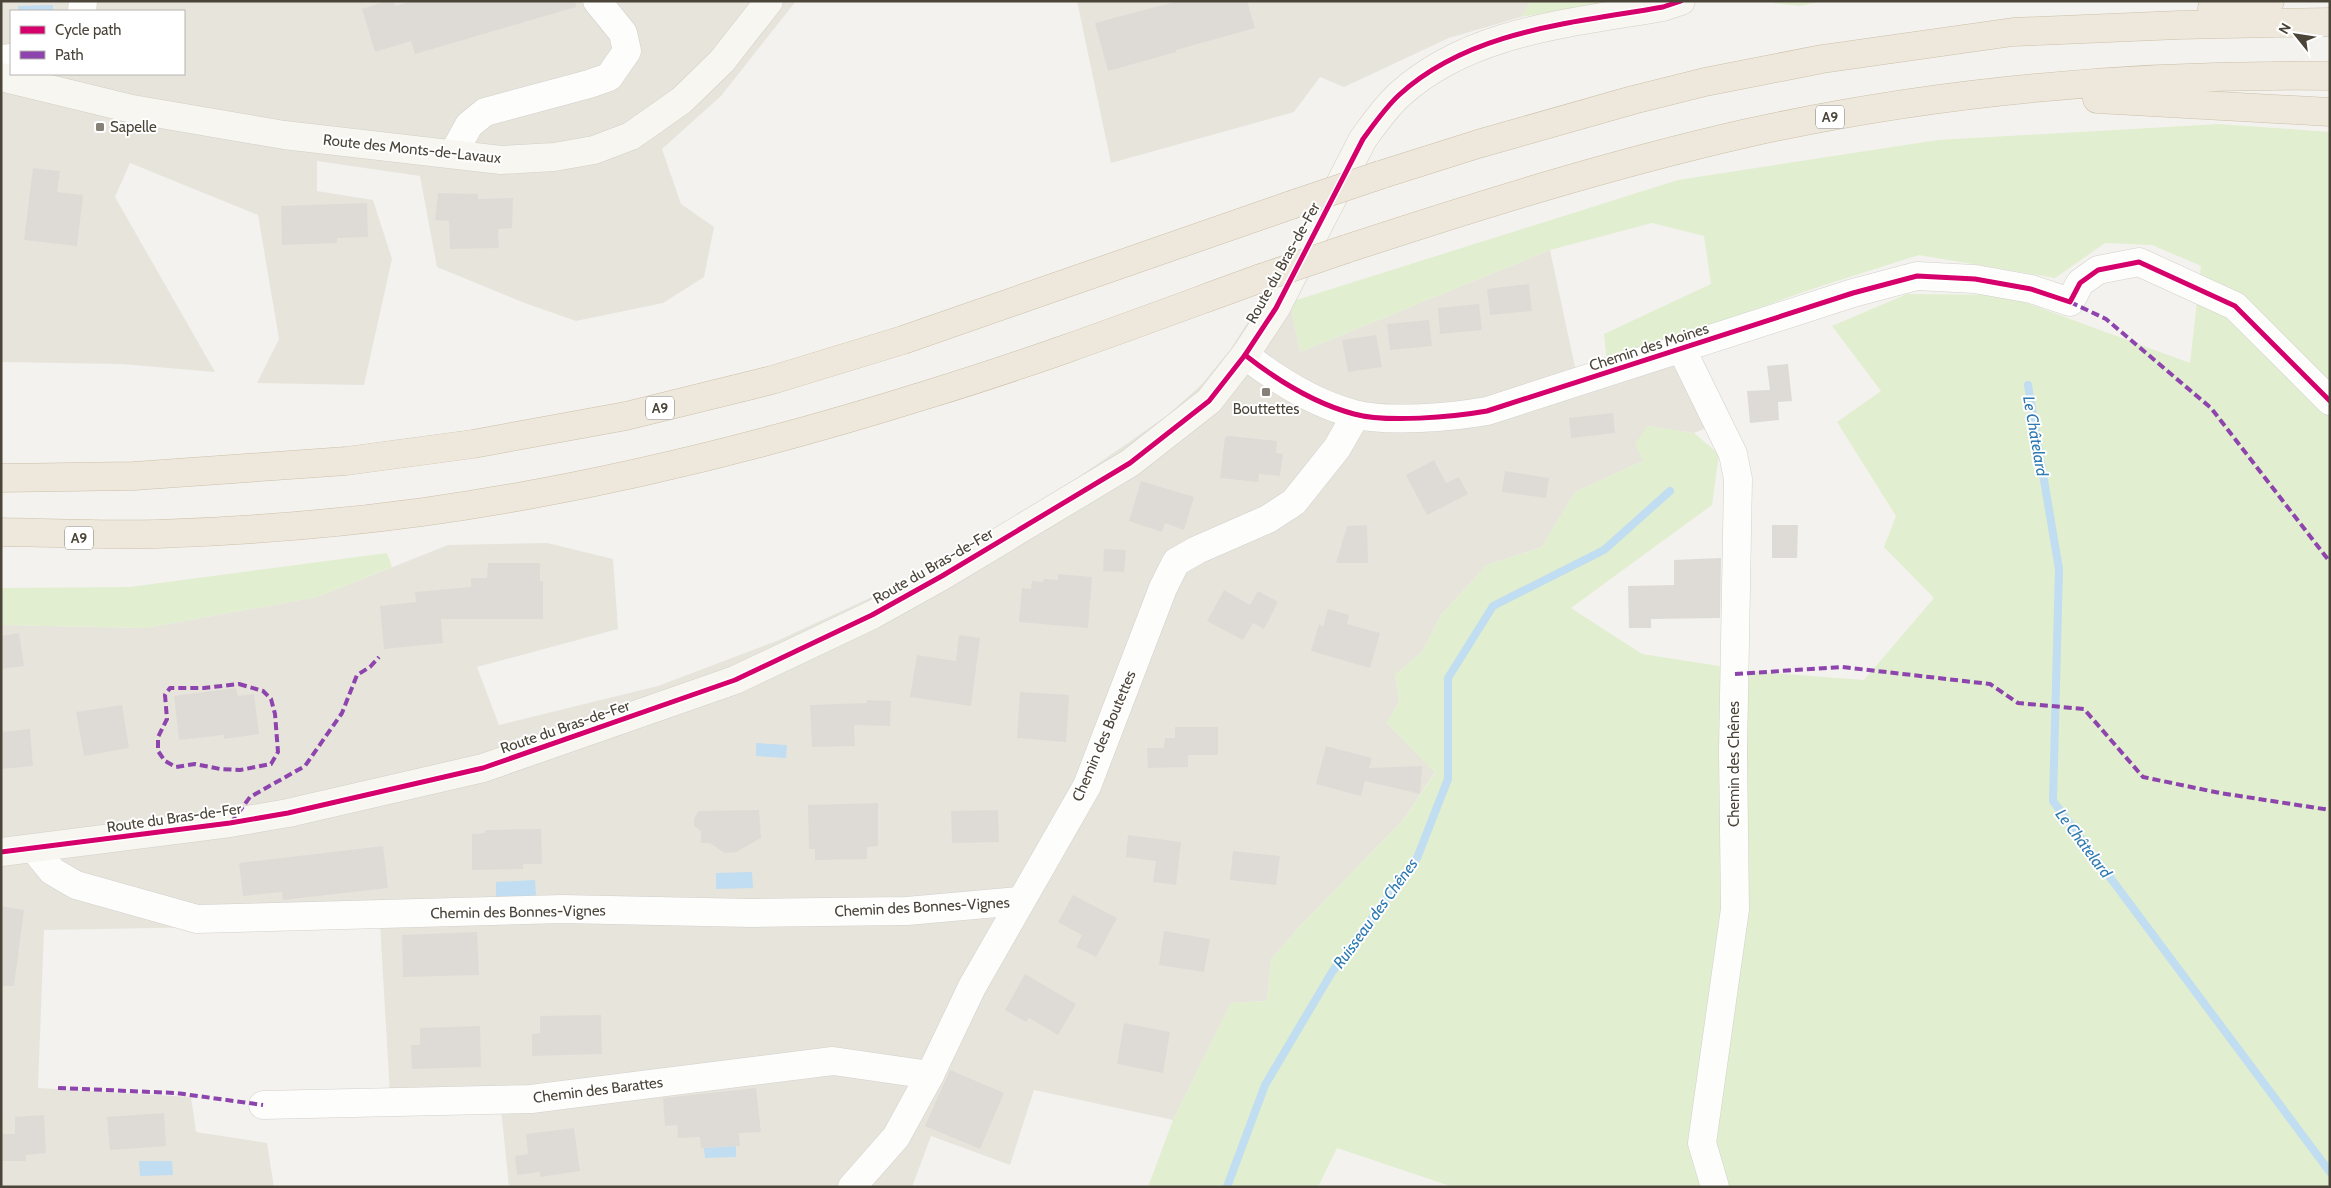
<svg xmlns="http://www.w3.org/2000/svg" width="2331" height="1188" font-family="Cabin,sans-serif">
  <rect width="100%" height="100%" fill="#f4f2ee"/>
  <g fill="#e7e4dc" fill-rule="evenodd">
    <path d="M 1,1 L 796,1 L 721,96 L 662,149 L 681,204 L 714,227 L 704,277 L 663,303 L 576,321 L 522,302 L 437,267 L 420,176 L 317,161 L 317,191 L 373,200 L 392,259 L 364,385 L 257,383 L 279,339 L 258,215 L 130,163 L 115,197 L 215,372 L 121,364 L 1,362 ZM 11,11 L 184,11 L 184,74 L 11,74 Z"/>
    <path d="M 1077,1 L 1531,1 L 1521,17 L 1449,38 L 1344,87 L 1320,77 L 1294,112 L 1111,163 Z"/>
    <path d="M 1550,250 L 1576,372 L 1669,341 L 1706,428 L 1694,433 L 1647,426 L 1643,461 L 1575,492 L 1542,547 L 1487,565 L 1441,615 L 1423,651 L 1395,675 L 1399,702 L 1387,723 L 1435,772 L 1403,820 L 1302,924 L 1271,959 L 1267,1001 L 1231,1003 L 1173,1120 L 1034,1090 L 1010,1165 L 931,1136 L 912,1187 L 509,1187 L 501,1109 L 391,1112 L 380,924 L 44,930 L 38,1088 L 191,1097 L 196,1132 L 267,1143 L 274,1187 L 1,1187 L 1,625 L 146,628 L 317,597 L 448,545 L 547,543 L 613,559 L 618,629 L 477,667 L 499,725 L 658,686 L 779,640 L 898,585 L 1047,499 L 1168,415 L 1202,384 L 1230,350 L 1251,317 L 1290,302 L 1300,352 Z"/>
  </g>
  <g fill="#e1eecf">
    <path d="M 1531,1 L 1611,1 L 1521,17 Z"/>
    <path d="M 1776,1 L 1823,1 L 1800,6 L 1773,3 Z"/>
    <path d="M 2219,124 L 2330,132 L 2330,1187 L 1453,1187 L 1337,1148 L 1318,1187 L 1148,1187 L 1173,1120 L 1231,1003 L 1267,1001 L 1271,959 L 1302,924 L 1403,820 L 1435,773 L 1387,723 L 1399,702 L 1395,675 L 1423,651 L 1441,615 L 1487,565 L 1542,547 L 1575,492 L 1643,461 L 1635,444 L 1647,426 L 1694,433 L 1719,454 L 1712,505 L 1571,608 L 1642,654 L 1758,672 L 1864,680 L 1934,598 L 1884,547 L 1896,516 L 1837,422 L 1881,391 L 1832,326 L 1907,294 L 2005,295 L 2190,363 L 2201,266 L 2152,245 L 2105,243 L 2055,278 L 1919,255 L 1812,289 L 1607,362 L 1604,334 L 1711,284 L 1704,236 L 1652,223 L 1550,250 L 1300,352 L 1290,302 L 1678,180 L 1938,140 Z"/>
    <path d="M 387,553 L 392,567 L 317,597 L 146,628 L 1,625 L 1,588 L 130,587 Z"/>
  </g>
  <g fill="#c0ddf1">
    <path d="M 53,5 L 53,11 L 18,11 L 18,6 Z"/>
    <path d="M 756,743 L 787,745 L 786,758 L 756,756 Z"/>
    <path d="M 752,872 L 753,888 L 716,889 L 716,873 Z"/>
    <path d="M 535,880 L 536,896 L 496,897 L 496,882 Z"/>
    <path d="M 736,1146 L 736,1157 L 705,1158 L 704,1148 Z"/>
    <path d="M 172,1161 L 173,1175 L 140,1176 L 139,1161 Z"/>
  </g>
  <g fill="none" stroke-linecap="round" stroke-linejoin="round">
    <g stroke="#c0ddf1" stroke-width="8">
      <path d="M 2028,385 L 2059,569 L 2053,801 L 2330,1172"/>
      <path d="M 1227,1187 L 1265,1085 L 1332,972 L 1417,858 L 1448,779 L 1448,678 L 1493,606 L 1604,550 L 1670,491"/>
    </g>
  </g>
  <g fill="#dedbd6">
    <path d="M 386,1 L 394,1 L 395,6 L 413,1 L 575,1 L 576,7 L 415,54 L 411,41 L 375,52 L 362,9 Z"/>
    <path d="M 1178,1 L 1247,1 L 1255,28 L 1176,50 L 1176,52 L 1108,71 L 1095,23 Z"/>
    <path d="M 33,168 L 60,171 L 57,192 L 83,195 L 77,246 L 24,240 Z"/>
    <path d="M 438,193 L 478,194 L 478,199 L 513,198 L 512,228 L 498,229 L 499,248 L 450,249 L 449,221 L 435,220 Z"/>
    <path d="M 367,203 L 368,237 L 337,238 L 337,243 L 282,245 L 281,206 Z"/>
    <path d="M 1529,284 L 1532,311 L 1490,315 L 1487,289 Z"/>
    <path d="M 1479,304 L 1482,330 L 1440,334 L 1438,308 Z"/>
    <path d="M 1429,320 L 1432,346 L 1390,350 L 1387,324 Z"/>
    <path d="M 1376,335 L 1382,367 L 1348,372 L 1342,340 Z"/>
    <path d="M 1788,364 L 1792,401 L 1778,402 L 1779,420 L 1750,423 L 1747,391 L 1770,390 L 1767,366 Z"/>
    <path d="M 1613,413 L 1615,433 L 1571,438 L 1569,418 Z"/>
    <path d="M 1229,436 L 1277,441 L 1276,453 L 1283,454 L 1280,476 L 1259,474 L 1258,482 L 1220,478 L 1225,437 Z"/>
    <path d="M 1434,460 L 1446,483 L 1459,477 L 1468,494 L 1427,515 L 1406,475 Z"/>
    <path d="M 1505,471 L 1549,478 L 1546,498 L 1502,492 Z"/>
    <path d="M 1141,481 L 1194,497 L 1184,530 L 1165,523 L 1162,532 L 1129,521 Z"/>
    <path d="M 1367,525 L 1368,563 L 1336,563 L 1347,526 Z"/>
    <path d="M 1772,525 L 1798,525 L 1797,558 L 1772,558 Z"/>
    <path d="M 1104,549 L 1126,550 L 1124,572 L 1103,571 Z"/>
    <path d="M 1721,558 L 1720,618 L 1651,619 L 1651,628 L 1629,628 L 1628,586 L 1674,585 L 1674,560 Z"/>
    <path d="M 488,563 L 540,563 L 540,581 L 543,581 L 543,619 L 441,619 L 443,643 L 384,649 L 380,606 L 416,602 L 415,592 L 471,587 L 471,578 L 487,578 Z"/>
    <path d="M 1058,574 L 1092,577 L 1088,628 L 1019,622 L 1022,588 L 1031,589 L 1032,581 L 1043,582 L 1044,579 L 1058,580 Z"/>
    <path d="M 1224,590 L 1250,605 L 1258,591 L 1278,602 L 1264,629 L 1253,623 L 1243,640 L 1207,621 Z"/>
    <path d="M 1328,609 L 1349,615 L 1347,624 L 1380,633 L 1370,668 L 1311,651 L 1319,624 L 1323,627 Z"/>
    <path d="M 19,633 L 24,666 L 1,669 L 1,636 Z"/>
    <path d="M 959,635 L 980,638 L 971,706 L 910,697 L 917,655 L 956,661 Z"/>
    <path d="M 236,688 L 238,696 L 254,694 L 259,734 L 224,739 L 224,735 L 179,740 L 174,696 Z"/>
    <path d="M 1020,692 L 1069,695 L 1066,742 L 1017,738 Z"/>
    <path d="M 867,700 L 891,701 L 890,726 L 854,725 L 855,746 L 812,747 L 810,705 L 867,703 Z"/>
    <path d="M 122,705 L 129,748 L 84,756 L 76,712 Z"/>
    <path d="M 1175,727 L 1218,727 L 1218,755 L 1188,755 L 1188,767 L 1148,768 L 1147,748 L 1164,748 L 1165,738 L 1175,738 Z"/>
    <path d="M 30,729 L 33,766 L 1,769 L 1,732 Z"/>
    <path d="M 1326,746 L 1372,758 L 1369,768 L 1422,766 L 1420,794 L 1365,781 L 1361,796 L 1316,784 Z"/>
    <path d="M 878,803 L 878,846 L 867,847 L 867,859 L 815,860 L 815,849 L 809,849 L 808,805 Z"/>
    <path d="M 759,810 L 761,838 L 736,852 L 725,853 L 710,843 L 701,843 L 701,831 L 694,826 L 694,818 L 699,811 Z"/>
    <path d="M 998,810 L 999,842 L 952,843 L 951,811 Z"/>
    <path d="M 541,829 L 542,864 L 523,864 L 523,869 L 472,870 L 472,834 L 485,833 L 485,830 Z"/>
    <path d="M 1128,835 L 1181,842 L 1176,885 L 1153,882 L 1156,861 L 1126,857 Z"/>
    <path d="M 383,846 L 388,888 L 283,900 L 282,892 L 243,896 L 239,863 Z"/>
    <path d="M 1233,851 L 1280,856 L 1276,885 L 1230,880 Z"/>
    <path d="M 1073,895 L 1117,918 L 1096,957 L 1076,947 L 1082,935 L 1058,922 Z"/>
    <path d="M 1,906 L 24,910 L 14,986 L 1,986 Z"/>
    <path d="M 1164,931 L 1210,939 L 1204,972 L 1159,965 Z"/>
    <path d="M 477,932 L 479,975 L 403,977 L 402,935 Z"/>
    <path d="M 1025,974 L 1076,1004 L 1058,1035 L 1029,1018 L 1026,1022 L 1005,1010 Z"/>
    <path d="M 601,1015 L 602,1054 L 532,1056 L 532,1034 L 540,1033 L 540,1016 Z"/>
    <path d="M 1124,1023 L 1170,1032 L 1163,1073 L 1117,1064 Z"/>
    <path d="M 480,1026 L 481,1067 L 412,1069 L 411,1045 L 420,1045 L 420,1028 Z"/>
    <path d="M 950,1070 L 1004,1093 L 980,1149 L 925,1126 Z"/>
    <path d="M 756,1088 L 761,1132 L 739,1133 L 740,1146 L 701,1148 L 700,1137 L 678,1138 L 677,1125 L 665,1126 L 663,1098 Z"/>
    <path d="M 164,1113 L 166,1146 L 110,1150 L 107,1117 Z"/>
    <path d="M 44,1115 L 46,1153 L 26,1155 L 26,1161 L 1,1161 L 1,1134 L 15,1134 L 15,1117 Z"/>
    <path d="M 574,1128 L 580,1171 L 540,1177 L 540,1172 L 517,1175 L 515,1156 L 528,1154 L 526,1134 Z"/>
  </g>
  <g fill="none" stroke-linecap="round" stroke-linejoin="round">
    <g stroke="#d2d0cb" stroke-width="29">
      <g id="street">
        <path d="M 82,11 L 83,1"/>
        <path d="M 1,59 L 11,58"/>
        <path d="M 453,154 L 469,125 L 485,112 L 589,84 L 609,77 L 627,51 L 623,33 L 597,1"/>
        <path d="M 1682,350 L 1733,454 L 1738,479 L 1733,751 L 1735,909 L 1702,1143 L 1715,1187"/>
        <path d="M 1245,355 C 1278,381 1313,403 1354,414 C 1387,423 1453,417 1487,411 L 1853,293 L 1917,276 L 1975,279 L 2031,289 L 2070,302 L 2080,283 L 2098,270 L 2139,262 L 2235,306 L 2330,401"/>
        <path d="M 35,850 L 52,871 L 76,885 L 197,919 L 562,909 L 751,913 L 907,911 L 1019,901"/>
        <path d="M 263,1105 L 531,1099 L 833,1061 L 930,1075"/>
        <path d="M 852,1187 L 896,1137 L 930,1075 L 972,987 L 1087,786 L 1163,588 L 1176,562 L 1197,550 L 1268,519 L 1294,502 L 1337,448 L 1356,415"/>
      </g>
    </g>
    <g stroke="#d3cfc5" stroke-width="29">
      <g id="secondary">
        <path d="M 1,77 L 132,109 L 284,135 L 501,160 L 554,157 L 594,150 L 631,136 L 682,100 L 722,61 L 769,1"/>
        <path d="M 1,852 L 230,823 L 288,813 L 483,768 L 735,680 L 872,615 L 942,576 L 1130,463 L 1209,401 L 1245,355 L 1276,308 L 1363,139 C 1374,124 1385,108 1399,95 C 1470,30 1573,23 1663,7 L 1681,1"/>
      </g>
    </g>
    <g stroke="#ccbfa9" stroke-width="29">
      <g id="highway">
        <path d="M 2212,8 L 2270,1"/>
        <path d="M 2097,99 L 2330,112"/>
        <path d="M 1380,175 L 1478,144 L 1633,100 L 1705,82 L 1822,59 L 2013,32 L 2179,25 L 2330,22"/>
        <path d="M 1346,249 C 1477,206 1608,165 1743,134 C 1934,91 2135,74 2330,76"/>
        <path d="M 1,478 L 134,476 L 346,461 L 473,444 L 626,416 L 772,380 L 903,340 L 1291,205"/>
        <path d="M 1,532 C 53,533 105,535 157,534 C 246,531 335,524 423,512 C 595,488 764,446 929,394 C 1041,360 1151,318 1261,278"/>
      </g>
    </g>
    <use href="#street" stroke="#fdfdfc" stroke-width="28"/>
    <use href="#secondary" stroke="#f7f6f1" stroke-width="28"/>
    <use href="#highway" stroke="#ede8db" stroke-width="28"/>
    <g stroke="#ccbfa9" stroke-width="29" stroke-linecap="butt">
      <g id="highway-bridge">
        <path d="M 1291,205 L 1380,175"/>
        <path d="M 1261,278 L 1346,249"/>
      </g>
    </g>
    <use href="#highway-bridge" stroke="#ede8db" stroke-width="28"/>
    <g stroke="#8e44ad" stroke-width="4" stroke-dasharray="8 4" stroke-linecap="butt">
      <path d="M 2070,302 L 2106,319 L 2211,408 L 2330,562"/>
      <path d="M 1735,674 L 1842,667 L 1990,684 L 2018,703 L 2084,709 L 2143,777 L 2220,793 L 2330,810"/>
      <path d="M 239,684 L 263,691 L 271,699 L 275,714 L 278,752 L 271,764 L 240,770 L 220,769 L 195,764 L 176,767 L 165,761 L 158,751 L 158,737 L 167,719 L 165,695 L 170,688 L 204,688 Z"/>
      <path d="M 231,823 L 250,797 L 305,766 L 342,713 L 357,675 L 370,667 L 379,657"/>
      <path d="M 58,1088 L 176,1093 L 263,1105"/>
    </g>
    <g stroke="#fff" stroke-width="8">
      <g id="cycleway">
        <path d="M 1245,355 C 1278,381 1313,403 1354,414 C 1387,423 1453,417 1487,411 L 1853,293 L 1917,276 L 1975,279 L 2031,289 L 2070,302 L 2080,283 L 2098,270 L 2139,262 L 2235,306 L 2330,401"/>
        <path d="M 1,852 L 230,823 L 288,813 L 483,768 L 735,680 L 872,615 L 942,576 L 1130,463 L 1209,401 L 1245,355 L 1276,308 L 1363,139 C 1374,124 1385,108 1399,95 C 1470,30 1573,23 1663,7 L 1681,1"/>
      </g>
    </g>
    <use href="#cycleway" stroke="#d6006c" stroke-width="5"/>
  </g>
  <g fill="#868178" stroke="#fff" stroke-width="2">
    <rect x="95" y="122" width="10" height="10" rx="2.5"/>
    <rect x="1261" y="387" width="10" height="10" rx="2.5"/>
  </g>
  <g text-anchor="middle" stroke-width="4" stroke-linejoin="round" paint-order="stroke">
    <g fill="#fff" stroke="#817c74" stroke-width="1">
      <rect x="1816" y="105.5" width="28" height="23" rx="4"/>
      <rect x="646" y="396.5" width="28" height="23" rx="4"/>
      <rect x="65" y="526.5" width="28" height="23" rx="4"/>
    </g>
    <g font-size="14" font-weight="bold" fill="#4b4439">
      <text x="1830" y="122">A9</text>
      <text x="660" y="413">A9</text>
      <text x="79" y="543">A9</text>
    </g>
    <g font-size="15" fill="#4b4439" stroke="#fff" text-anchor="start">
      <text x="110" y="132">Sapelle</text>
      <text x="1266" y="414" text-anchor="middle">Bouttettes</text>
    </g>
    <g font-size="15" fill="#4b4439" stroke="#fff">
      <text transform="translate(412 149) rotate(6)" y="5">Route des Monts-de-Lavaux</text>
      <text transform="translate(1283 263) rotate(-61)" y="5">Route du Bras-de-Fer</text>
      <text transform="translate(1649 347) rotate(-18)" y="5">Chemin des Moines</text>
      <text transform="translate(933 566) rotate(-30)" y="5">Route du Bras-de-Fer</text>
      <text transform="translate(565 727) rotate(-19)" y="5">Route du Bras-de-Fer</text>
      <text transform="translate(1104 736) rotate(-67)" y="5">Chemin des Boutettes</text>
      <text transform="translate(1734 764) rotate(-90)" y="5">Chemin des Chênes</text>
      <text transform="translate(174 818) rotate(-8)" y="5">Route du Bras-de-Fer</text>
      <text transform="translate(922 907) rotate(-3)" y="5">Chemin des Bonnes-Vignes</text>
      <text transform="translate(518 912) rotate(-1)" y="5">Chemin des Bonnes-Vignes</text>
      <text transform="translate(598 1090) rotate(-7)" y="5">Chemin des Barattes</text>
    </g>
    <g font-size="16" font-style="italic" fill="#2e7ab2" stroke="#fff">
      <text transform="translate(2036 436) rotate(80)" y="6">Le Châtelard</text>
      <text transform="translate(2084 843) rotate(53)" y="6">Le Châtelard</text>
      <text transform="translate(1375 913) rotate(-54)" y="6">Ruisseau des Chênes</text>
    </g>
  </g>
  <rect width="2331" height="1188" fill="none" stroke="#4b4439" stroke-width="5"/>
  <rect x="10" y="10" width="175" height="65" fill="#ffffff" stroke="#b7b4b0"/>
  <rect x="20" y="26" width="25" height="8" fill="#d6006c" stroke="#b7b4b0"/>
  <text x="55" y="35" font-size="15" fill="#4b4439">Cycle path</text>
  <rect x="20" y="51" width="25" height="8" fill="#8e44ad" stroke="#b7b4b0"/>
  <text x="55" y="60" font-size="15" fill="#4b4439">Path</text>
  <g transform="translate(2296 35) rotate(300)" stroke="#ffffff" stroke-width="4" paint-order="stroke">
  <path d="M0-4L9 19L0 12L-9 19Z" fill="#4b4439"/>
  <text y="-8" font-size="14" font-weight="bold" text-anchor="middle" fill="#4b4439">N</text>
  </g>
</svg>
